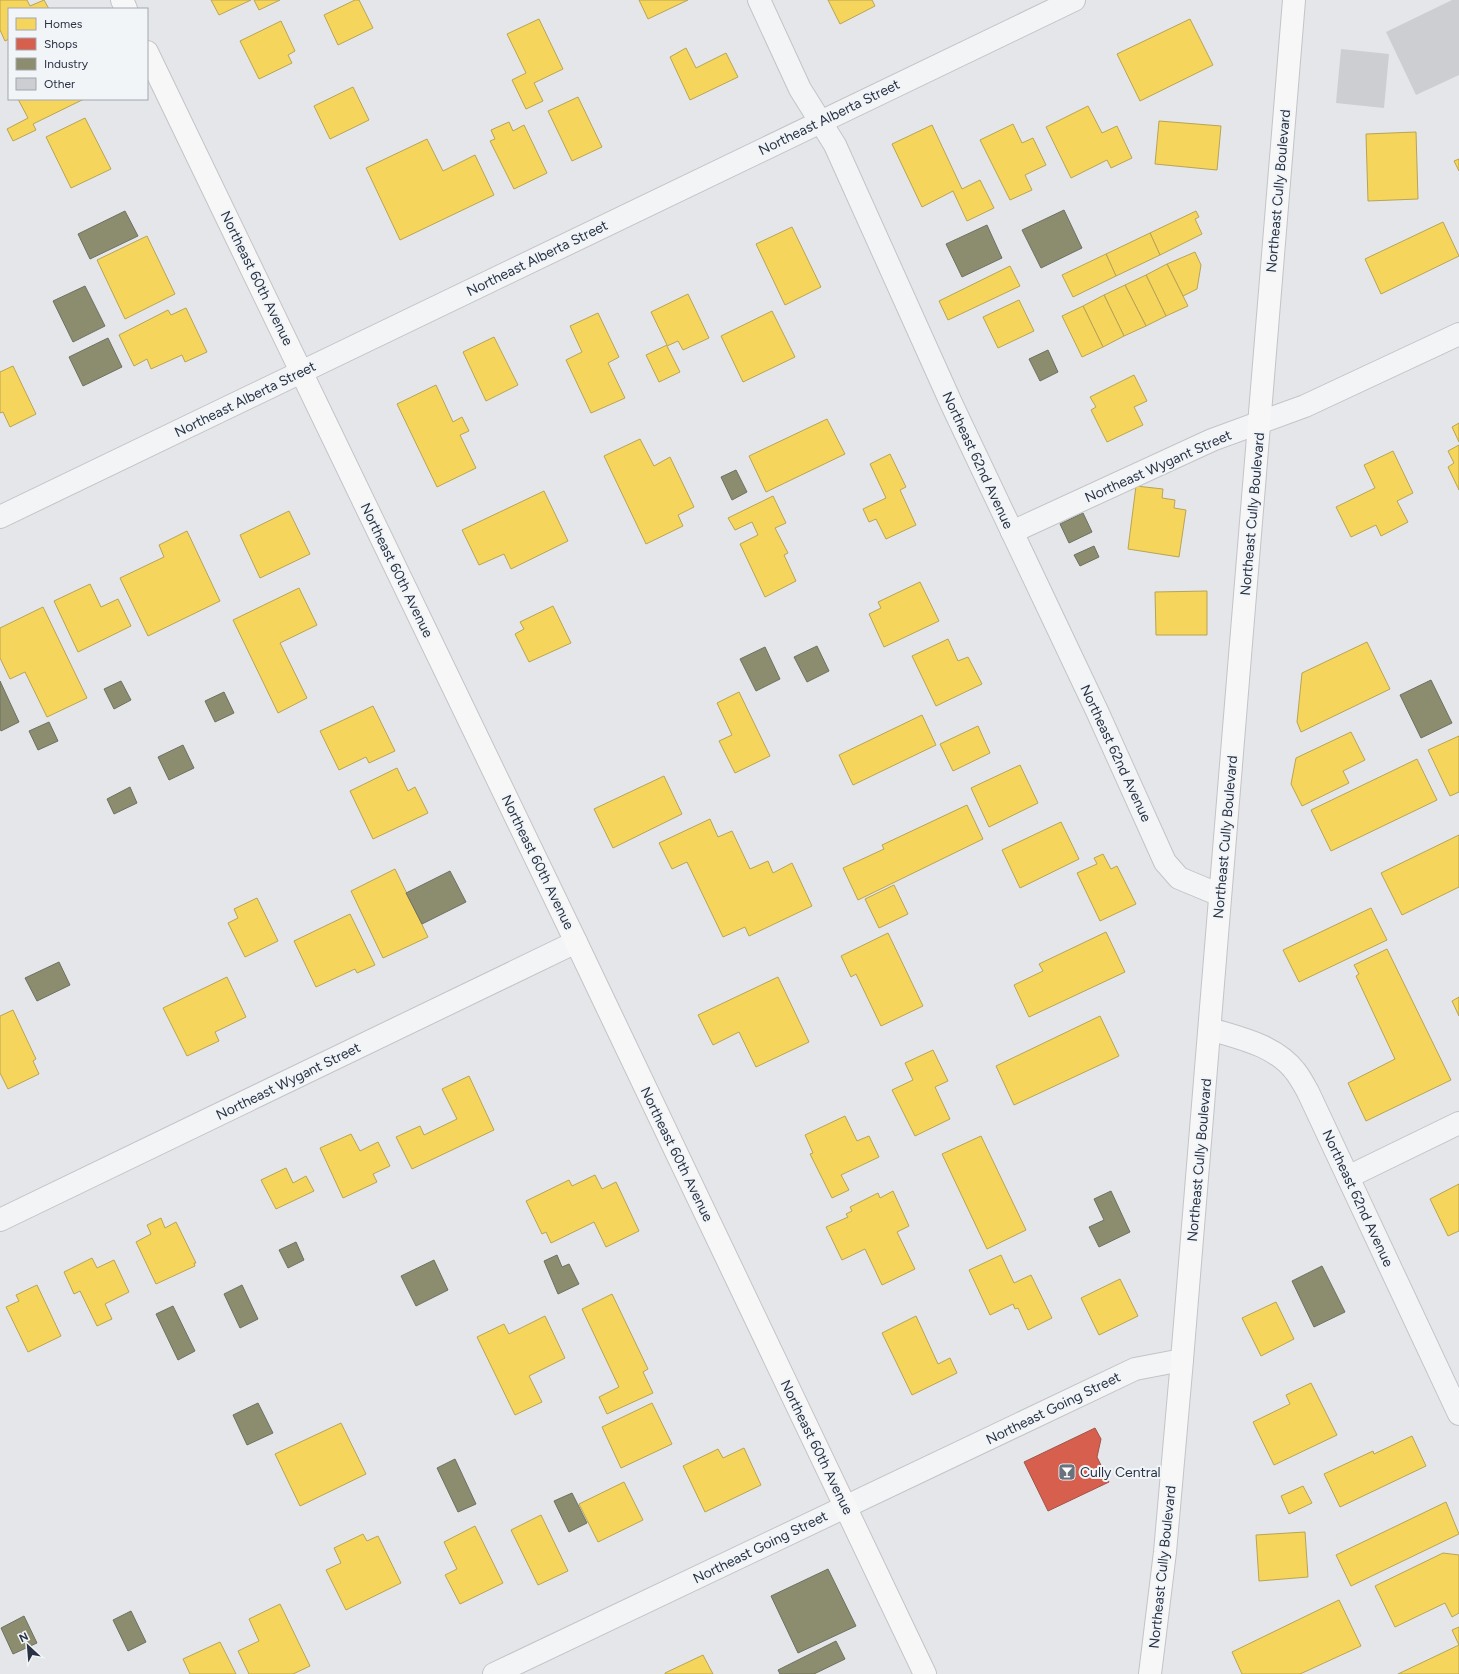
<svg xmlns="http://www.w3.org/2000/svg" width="1459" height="1674" font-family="Figtree,sans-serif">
  <rect width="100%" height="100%" fill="#e4e6e9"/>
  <g fill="#f6d55c" stroke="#b8a455">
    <path d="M 0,0 L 27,0 L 30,6 L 44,0 L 49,9 L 9,9 L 9,39 L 5,41 L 0,30 Z"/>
    <path d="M 211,0 L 251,0 L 219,15 Z"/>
    <path d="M 254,0 L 280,0 L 259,10 Z"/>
    <path d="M 355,0 L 359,0 L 373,28 L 338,45 L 324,15 Z"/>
    <path d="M 639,0 L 688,0 L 648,19 Z"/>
    <path d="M 828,0 L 872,0 L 875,6 L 840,24 Z"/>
    <path d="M 539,19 L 563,69 L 534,83 L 543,101 L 526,109 L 512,80 L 526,73 L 507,34 Z"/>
    <path d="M 1190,19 L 1213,65 L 1140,101 L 1117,54 Z"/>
    <path d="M 281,21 L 295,51 L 288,55 L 292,63 L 259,79 L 240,41 Z"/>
    <path d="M 686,48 L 696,68 L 726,53 L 738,77 L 690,100 L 670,57 Z"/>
    <path d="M 353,87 L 369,120 L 330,139 L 314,106 Z"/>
    <path d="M 578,97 L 602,147 L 572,161 L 548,111 Z"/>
    <path d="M 18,99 L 84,99 L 33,124 L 36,130 L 13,141 L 7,129 L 28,118 Z"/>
    <path d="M 1088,106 L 1102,133 L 1117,126 L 1132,158 L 1111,168 L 1107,160 L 1071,178 L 1046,127 Z"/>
    <path d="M 85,118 L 111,169 L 71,188 L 46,137 Z"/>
    <path d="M 1159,121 L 1221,126 L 1217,170 L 1155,164 Z"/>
    <path d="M 509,122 L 513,131 L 524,125 L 547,173 L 514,189 L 490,141 L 495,139 L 491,130 Z"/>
    <path d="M 1013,124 L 1022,143 L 1033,138 L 1046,165 L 1025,175 L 1032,190 L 1010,200 L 980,140 Z"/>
    <path d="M 932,125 L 962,189 L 980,180 L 994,208 L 967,221 L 953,191 L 922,207 L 892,144 Z"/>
    <path d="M 1416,132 L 1418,199 L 1368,201 L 1366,134 Z"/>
    <path d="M 427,139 L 443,171 L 475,155 L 494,195 L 400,240 L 366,168 Z"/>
    <path d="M 1459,159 L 1459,171 L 1454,161 Z"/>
    <path d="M 1196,211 L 1199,217 L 1195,219 L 1202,234 L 1160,255 L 1150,233 Z"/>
    <path d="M 1443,222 L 1459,256 L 1381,294 L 1365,259 Z"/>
    <path d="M 792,227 L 821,287 L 785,305 L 756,244 Z"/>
    <path d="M 1150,233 L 1160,255 L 1116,276 L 1106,254 Z"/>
    <path d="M 147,236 L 175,294 L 125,319 L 97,260 Z"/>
    <path d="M 1195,252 L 1201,265 L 1197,289 L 1183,296 L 1167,264 Z"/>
    <path d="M 1106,254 L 1116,276 L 1073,297 L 1062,275 Z"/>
    <path d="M 1167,264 L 1188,306 L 1166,316 L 1146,275 Z"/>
    <path d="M 1010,266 L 1020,286 L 948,320 L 939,301 Z"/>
    <path d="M 1146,275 L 1166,316 L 1146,326 L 1125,285 Z"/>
    <path d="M 1125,285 L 1146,326 L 1124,336 L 1104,295 Z"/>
    <path d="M 688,294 L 709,338 L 683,350 L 678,341 L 667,346 L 680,372 L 659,382 L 646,355 L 667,345 L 651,312 Z"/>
    <path d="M 1104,295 L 1124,336 L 1103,347 L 1083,306 Z"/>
    <path d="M 1019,300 L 1034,331 L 998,348 L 983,317 Z"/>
    <path d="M 1083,306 L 1103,347 L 1082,357 L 1062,316 Z"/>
    <path d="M 186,308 L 207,352 L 185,362 L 182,355 L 151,369 L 147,359 L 134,366 L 119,335 L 168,310 L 171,315 Z"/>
    <path d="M 772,311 L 795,357 L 743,382 L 721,336 Z"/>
    <path d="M 598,313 L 619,357 L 608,363 L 625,398 L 591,413 L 566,360 L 582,352 L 570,326 Z"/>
    <path d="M 494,337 L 518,385 L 486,401 L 463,352 Z"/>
    <path d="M 13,366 L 36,414 L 10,427 L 3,412 L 0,413 L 0,372 Z"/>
    <path d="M 1134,375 L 1147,401 L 1134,407 L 1143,425 L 1107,442 L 1091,410 L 1096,407 L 1090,397 Z"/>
    <path d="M 436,385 L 453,422 L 462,417 L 469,431 L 460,435 L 476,468 L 437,487 L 397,404 Z"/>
    <path d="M 827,419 L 845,454 L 766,492 L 749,456 Z"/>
    <path d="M 1459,423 L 1459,442 L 1452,427 Z"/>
    <path d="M 640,439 L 654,466 L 670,457 L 694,507 L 678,515 L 683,526 L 646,544 L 604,456 Z"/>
    <path d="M 1459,445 L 1459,490 L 1448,467 L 1454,463 L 1448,451 Z"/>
    <path d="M 1393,451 L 1413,493 L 1397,501 L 1408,522 L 1381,536 L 1376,525 L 1351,537 L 1336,507 L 1375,488 L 1364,465 Z"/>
    <path d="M 890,454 L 906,487 L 900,490 L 916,525 L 886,539 L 876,519 L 869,522 L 863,509 L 886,498 L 870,464 Z"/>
    <path d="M 1136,486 L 1163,489 L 1162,498 L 1175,500 L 1174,508 L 1186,510 L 1179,557 L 1128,549 Z"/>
    <path d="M 544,491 L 568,541 L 511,569 L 504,554 L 479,565 L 462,530 Z"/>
    <path d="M 773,496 L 786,523 L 775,528 L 788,553 L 784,555 L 796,581 L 765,597 L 740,544 L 758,535 L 752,522 L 735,530 L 728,518 Z"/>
    <path d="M 289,511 L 310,554 L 260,578 L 240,535 Z"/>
    <path d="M 187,531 L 220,601 L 148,636 L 120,578 L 164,557 L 159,545 Z"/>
    <path d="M 920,582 L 939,621 L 884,647 L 869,614 L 881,608 L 878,602 Z"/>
    <path d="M 90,584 L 101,607 L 118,599 L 131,626 L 78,652 L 54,601 Z"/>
    <path d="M 299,588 L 317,625 L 280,643 L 307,698 L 278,713 L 233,620 Z"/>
    <path d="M 1207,591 L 1207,635 L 1156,635 L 1155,592 Z"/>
    <path d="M 553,606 L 571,643 L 529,662 L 515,634 L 524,629 L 520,622 Z"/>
    <path d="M 43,607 L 87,698 L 47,717 L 25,672 L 10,679 L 0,658 L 0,628 Z"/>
    <path d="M 948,639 L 958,661 L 968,657 L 982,684 L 936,706 L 912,656 Z"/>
    <path d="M 1367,642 L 1390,689 L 1301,732 L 1297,722 L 1302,673 Z"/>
    <path d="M 739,692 L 770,756 L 735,773 L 719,741 L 732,735 L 717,703 Z"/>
    <path d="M 373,706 L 395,751 L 369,763 L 366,757 L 339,770 L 320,731 Z"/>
    <path d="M 922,715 L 936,745 L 853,785 L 839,755 Z"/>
    <path d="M 978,726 L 990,753 L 953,771 L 940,744 Z"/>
    <path d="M 1351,732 L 1365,760 L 1343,771 L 1349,783 L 1302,806 L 1291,784 L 1296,758 Z"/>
    <path d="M 1459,736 L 1459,792 L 1450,796 L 1428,750 Z"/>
    <path d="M 1417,759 L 1437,800 L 1331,851 L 1311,810 Z"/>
    <path d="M 1020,765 L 1038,803 L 989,827 L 971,788 Z"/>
    <path d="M 397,768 L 408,791 L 415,787 L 428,813 L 373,839 L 350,791 Z"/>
    <path d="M 664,776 L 682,814 L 613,848 L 594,809 Z"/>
    <path d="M 967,805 L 983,839 L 858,900 L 843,868 L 884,849 L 882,845 Z"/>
    <path d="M 710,819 L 718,837 L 732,831 L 750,869 L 768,861 L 773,873 L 792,863 L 812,906 L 749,936 L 745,927 L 723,937 L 687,862 L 672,869 L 659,843 Z"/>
    <path d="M 1061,822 L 1079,859 L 1020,888 L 1002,850 Z"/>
    <path d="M 1459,835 L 1459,887 L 1402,915 L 1381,873 Z"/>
    <path d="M 1103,854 L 1111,869 L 1117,866 L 1136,904 L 1100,921 L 1077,873 L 1097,864 L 1094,858 Z"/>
    <path d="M 395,869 L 428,937 L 383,958 L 351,891 Z"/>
    <path d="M 894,885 L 908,914 L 879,928 L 865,899 Z"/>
    <path d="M 257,898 L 278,941 L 245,957 L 228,923 L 238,918 L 234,909 Z"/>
    <path d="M 1371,908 L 1387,940 L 1299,982 L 1283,950 Z"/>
    <path d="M 350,914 L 375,965 L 357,973 L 355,969 L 316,987 L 294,941 Z"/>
    <path d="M 1106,932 L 1125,972 L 1029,1017 L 1014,985 L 1043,971 L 1039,964 Z"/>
    <path d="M 888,933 L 923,1006 L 881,1026 L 856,974 L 851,977 L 841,956 Z"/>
    <path d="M 1387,949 L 1451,1080 L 1366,1121 L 1348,1083 L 1395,1059 L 1356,976 L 1359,974 L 1354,965 Z"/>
    <path d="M 227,977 L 246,1017 L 215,1032 L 219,1041 L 187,1056 L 163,1008 Z"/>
    <path d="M 778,977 L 809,1042 L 756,1067 L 739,1032 L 713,1045 L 698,1015 Z"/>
    <path d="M 1459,997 L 1459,1016 L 1452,1001 Z"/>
    <path d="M 13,1010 L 36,1059 L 33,1061 L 39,1074 L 8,1089 L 0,1073 L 0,1016 Z"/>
    <path d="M 1100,1016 L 1119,1056 L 1014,1105 L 996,1066 Z"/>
    <path d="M 933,1050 L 948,1081 L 935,1087 L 950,1119 L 915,1136 L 892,1090 L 913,1080 L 905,1063 Z"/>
    <path d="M 469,1076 L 494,1130 L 412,1169 L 396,1137 L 420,1126 L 424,1135 L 457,1119 L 442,1089 Z"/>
    <path d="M 845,1116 L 857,1141 L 869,1136 L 879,1157 L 841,1175 L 849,1190 L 832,1198 L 810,1154 L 813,1153 L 805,1135 Z"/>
    <path d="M 351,1134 L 360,1151 L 378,1142 L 390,1166 L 373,1174 L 377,1182 L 343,1198 L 320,1148 Z"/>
    <path d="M 981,1136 L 1026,1230 L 987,1249 L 942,1154 Z"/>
    <path d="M 286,1168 L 293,1183 L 306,1176 L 314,1191 L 276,1209 L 261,1180 Z"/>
    <path d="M 595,1175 L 602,1189 L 616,1182 L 639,1231 L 606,1247 L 594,1222 L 551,1243 L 546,1232 L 542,1234 L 526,1201 L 569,1180 L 572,1186 Z"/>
    <path d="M 1459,1184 L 1459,1231 L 1448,1236 L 1430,1199 Z"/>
    <path d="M 893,1191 L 909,1226 L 897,1232 L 915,1269 L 882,1285 L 865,1249 L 842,1260 L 826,1227 L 848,1217 L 846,1214 L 852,1211 L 850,1207 L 878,1193 L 880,1198 Z"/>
    <path d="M 161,1218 L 165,1228 L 176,1222 L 196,1263 L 194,1263 L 195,1266 L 156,1284 L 136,1242 L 151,1234 L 147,1225 Z"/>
    <path d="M 1001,1255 L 1014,1283 L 1031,1275 L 1052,1318 L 1028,1330 L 1018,1308 L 1015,1309 L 1013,1304 L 990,1315 L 969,1270 Z"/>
    <path d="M 92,1258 L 97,1268 L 114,1260 L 129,1292 L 105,1304 L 112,1319 L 97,1326 L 80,1291 L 74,1294 L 64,1272 Z"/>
    <path d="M 1120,1279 L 1138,1316 L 1099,1335 L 1081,1298 Z"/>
    <path d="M 37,1285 L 61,1336 L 28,1352 L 6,1307 L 19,1301 L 16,1295 Z"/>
    <path d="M 612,1294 L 648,1369 L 643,1372 L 653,1393 L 607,1414 L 599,1397 L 619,1387 L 582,1309 Z"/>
    <path d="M 1276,1302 L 1294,1339 L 1261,1356 L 1242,1318 Z"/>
    <path d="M 545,1316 L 565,1358 L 529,1376 L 542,1402 L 515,1415 L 477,1337 L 504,1324 L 509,1334 Z"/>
    <path d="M 916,1316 L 938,1364 L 950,1358 L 957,1373 L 912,1395 L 882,1333 Z"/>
    <path d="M 1311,1383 L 1337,1435 L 1274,1465 L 1253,1422 L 1290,1404 L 1286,1395 Z"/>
    <path d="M 652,1403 L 672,1444 L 621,1468 L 602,1427 Z"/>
    <path d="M 341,1423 L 366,1474 L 300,1506 L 275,1454 Z"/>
    <path d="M 1412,1436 L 1426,1466 L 1340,1507 L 1324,1474 L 1373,1451 L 1374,1454 Z"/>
    <path d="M 744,1448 L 761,1485 L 705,1512 L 683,1466 L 718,1449 L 723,1458 Z"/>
    <path d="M 624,1482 L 643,1520 L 598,1542 L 579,1504 Z"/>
    <path d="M 1303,1486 L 1312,1503 L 1289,1514 L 1281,1496 Z"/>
    <path d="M 1446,1502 L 1459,1534 L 1351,1586 L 1336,1555 Z"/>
    <path d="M 541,1515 L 568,1571 L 538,1585 L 511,1530 Z"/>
    <path d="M 475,1526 L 503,1583 L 460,1604 L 445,1575 L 457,1569 L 444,1542 Z"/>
    <path d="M 1305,1532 L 1308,1577 L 1259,1581 L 1256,1535 Z"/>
    <path d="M 363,1534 L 367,1541 L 378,1536 L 401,1583 L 346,1610 L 326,1570 L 341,1563 L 334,1548 Z"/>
    <path d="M 1443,1553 L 1459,1555 L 1459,1613 L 1452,1617 L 1445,1603 L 1395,1627 L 1375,1586 Z"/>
    <path d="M 1339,1600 L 1361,1646 L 1300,1674 L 1242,1674 L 1232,1652 Z"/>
    <path d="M 280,1604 L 310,1666 L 293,1674 L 249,1674 L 238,1651 L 259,1641 L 249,1619 Z"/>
    <path d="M 1459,1627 L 1459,1674 L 1398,1674 L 1459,1645 L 1452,1630 Z"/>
    <path d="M 220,1642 L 236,1674 L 190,1674 L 183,1659 Z"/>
    <path d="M 703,1655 L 713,1674 L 665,1674 L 665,1673 Z"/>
  </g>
  <path fill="#d6604d" stroke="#a2524a" d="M 1095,1428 L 1101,1439 L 1097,1457 L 1109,1482 L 1048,1511 L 1024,1462 Z"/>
  <g fill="#8c8c6e" stroke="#6e7161">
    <path d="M 1064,210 L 1082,248 L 1041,268 L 1022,230 Z"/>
    <path d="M 125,211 L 138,236 L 90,259 L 78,234 Z"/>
    <path d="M 987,225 L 1002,258 L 962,277 L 946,244 Z"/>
    <path d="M 85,286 L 105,326 L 73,342 L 53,301 Z"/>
    <path d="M 108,338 L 122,367 L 83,386 L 69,357 Z"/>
    <path d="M 1048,350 L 1058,372 L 1040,381 L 1029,359 Z"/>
    <path d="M 736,470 L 747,492 L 732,500 L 721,477 Z"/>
    <path d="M 1083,513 L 1092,532 L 1069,543 L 1060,524 Z"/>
    <path d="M 1094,546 L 1099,557 L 1080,566 L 1074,555 Z"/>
    <path d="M 817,646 L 829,671 L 807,682 L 794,657 Z"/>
    <path d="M 765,647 L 780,679 L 756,691 L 740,659 Z"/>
    <path d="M 1431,680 L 1452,723 L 1421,738 L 1400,695 Z"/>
    <path d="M 0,681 L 19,722 L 1,731 L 0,729 Z"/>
    <path d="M 121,681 L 131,700 L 114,709 L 104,689 Z"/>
    <path d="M 224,692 L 234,713 L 215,722 L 205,701 Z"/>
    <path d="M 49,722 L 58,741 L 38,750 L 29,731 Z"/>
    <path d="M 183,745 L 194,768 L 169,780 L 158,757 Z"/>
    <path d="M 130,787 L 137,803 L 114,814 L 107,799 Z"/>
    <path d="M 450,871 L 466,902 L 422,924 L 406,893 Z"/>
    <path d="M 59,962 L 70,985 L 37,1001 L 25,978 Z"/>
    <path d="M 1111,1191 L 1130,1232 L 1099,1247 L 1089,1227 L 1104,1220 L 1094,1199 Z"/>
    <path d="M 296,1242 L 304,1260 L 288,1268 L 279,1250 Z"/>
    <path d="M 557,1255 L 562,1267 L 569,1264 L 579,1284 L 558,1294 L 544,1261 Z"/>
    <path d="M 434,1260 L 448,1290 L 416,1306 L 401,1276 Z"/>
    <path d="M 1322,1266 L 1345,1312 L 1314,1327 L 1292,1281 Z"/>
    <path d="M 242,1285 L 258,1319 L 240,1328 L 224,1294 Z"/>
    <path d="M 173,1306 L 195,1351 L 178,1360 L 156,1314 Z"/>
    <path d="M 258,1403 L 273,1433 L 247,1445 L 233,1415 Z"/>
    <path d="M 455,1459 L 476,1504 L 458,1512 L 437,1468 Z"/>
    <path d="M 572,1493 L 587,1523 L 569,1532 L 554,1501 Z"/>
    <path d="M 828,1569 L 856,1626 L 798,1653 L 771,1596 Z"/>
    <path d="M 131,1611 L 146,1642 L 128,1651 L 113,1620 Z"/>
    <path d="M 24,1616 L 37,1643 L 13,1654 L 1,1628 Z"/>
    <path d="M 836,1641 L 845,1659 L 814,1674 L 780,1674 L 778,1670 Z"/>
  </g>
  <g fill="#ccced2">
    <path d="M 1452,0 L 1459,0 L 1459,75 L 1416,95 L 1386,32 Z"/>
    <path d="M 1341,49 L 1389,54 L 1384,108 L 1336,103 Z"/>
  </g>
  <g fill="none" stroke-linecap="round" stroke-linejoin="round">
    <g stroke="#c2c4c7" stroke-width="24">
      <g id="street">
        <path d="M 759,0 L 800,89 L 835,145 L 952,405 L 1097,711 L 1165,862 L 1179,878 L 1220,895"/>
        <path d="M 0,517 L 1074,0"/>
        <path d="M 1012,532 L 1212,440 L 1305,406 L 1459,334"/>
        <path d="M 1210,1029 C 1239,1038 1275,1045 1295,1071 C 1300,1077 1304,1085 1308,1092 L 1459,1414"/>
        <path d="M 1348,1177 L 1459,1123"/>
        <path d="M 0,1220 L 576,942"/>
        <path d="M 494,1674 L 1135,1369 L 1182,1360"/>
      </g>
    </g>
    <g stroke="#c2c4c7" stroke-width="24">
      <g id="secondary">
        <path d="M 122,0 L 126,9"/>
        <path d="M 147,52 L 576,942 L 925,1674"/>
        <path d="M 1150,1674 L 1165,1552 L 1182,1360 L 1294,0"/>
      </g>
    </g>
    <use href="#street" stroke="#f3f4f6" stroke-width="22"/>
    <use href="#secondary" stroke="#f7f7f7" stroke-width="22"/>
  </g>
  <defs>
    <g id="bar-square" transform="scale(0.9)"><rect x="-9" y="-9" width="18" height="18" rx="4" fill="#6a727e" stroke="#f2f5f8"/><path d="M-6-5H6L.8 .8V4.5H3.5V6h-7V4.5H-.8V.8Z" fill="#fff"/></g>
  </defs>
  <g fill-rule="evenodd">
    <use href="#bar-square" x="1067" y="1472"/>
  </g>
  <g text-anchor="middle" stroke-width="4" stroke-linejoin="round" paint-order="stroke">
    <g font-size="14" fill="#293344" stroke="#f2f5f8">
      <text transform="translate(829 117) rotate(-26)" y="5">Northeast Alberta Street</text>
      <text transform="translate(1278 191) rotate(-85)" y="5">Northeast Cully Boulevard</text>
      <text transform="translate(537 258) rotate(-26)" y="5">Northeast Alberta Street</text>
      <text transform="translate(257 278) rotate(64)" y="5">Northeast 60th Avenue</text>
      <text transform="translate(245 399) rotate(-26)" y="5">Northeast Alberta Street</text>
      <text transform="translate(978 460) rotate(65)" y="5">Northeast 62nd Avenue</text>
      <text transform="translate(1158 466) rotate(-24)" y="5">Northeast Wygant Street</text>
      <text transform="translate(1252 514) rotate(-85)" y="5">Northeast Cully Boulevard</text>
      <text transform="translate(397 570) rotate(64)" y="5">Northeast 60th Avenue</text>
      <text transform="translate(1116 753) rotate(65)" y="5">Northeast 62nd Avenue</text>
      <text transform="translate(1225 837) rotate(-85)" y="5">Northeast Cully Boulevard</text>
      <text transform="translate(538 862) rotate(64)" y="5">Northeast 60th Avenue</text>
      <text transform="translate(288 1081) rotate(-26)" y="5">Northeast Wygant Street</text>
      <text transform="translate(677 1154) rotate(64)" y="5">Northeast 60th Avenue</text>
      <text transform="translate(1199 1160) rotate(-85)" y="5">Northeast Cully Boulevard</text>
      <text transform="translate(1358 1198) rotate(65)" y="5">Northeast 62nd Avenue</text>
      <text transform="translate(1053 1408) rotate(-26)" y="5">Northeast Going Street</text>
      <text transform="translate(817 1447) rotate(64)" y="5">Northeast 60th Avenue</text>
      <text transform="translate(760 1547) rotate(-26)" y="5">Northeast Going Street</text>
      <text transform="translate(1162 1567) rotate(-84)" y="5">Northeast Cully Boulevard</text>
    </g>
    <g font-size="14" fill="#293344" stroke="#f2f5f8" text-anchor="start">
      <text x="1080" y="1477">Cully Central</text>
    </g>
  </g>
  <rect x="8" y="8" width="140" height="92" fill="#f2f5f8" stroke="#a2a7b0"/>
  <rect x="16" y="18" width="20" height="12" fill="#f6d55c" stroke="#a2a7b0"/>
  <text x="44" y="28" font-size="12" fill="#293344">Homes</text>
  <rect x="16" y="38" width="20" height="12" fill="#d6604d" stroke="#a2a7b0"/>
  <text x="44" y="48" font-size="12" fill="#293344">Shops</text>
  <rect x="16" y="58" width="20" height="12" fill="#8c8c6e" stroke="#a2a7b0"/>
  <text x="44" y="68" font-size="12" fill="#293344">Industry</text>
  <rect x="16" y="78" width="20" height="12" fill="#ccced2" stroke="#a2a7b0"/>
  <text x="44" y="88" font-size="12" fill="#293344">Other</text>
  <g transform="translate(28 1646) rotate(334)" stroke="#f2f5f8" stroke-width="3" paint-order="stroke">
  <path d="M0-3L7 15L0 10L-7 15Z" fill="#293344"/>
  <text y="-6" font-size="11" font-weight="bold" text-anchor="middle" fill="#293344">N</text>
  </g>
</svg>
